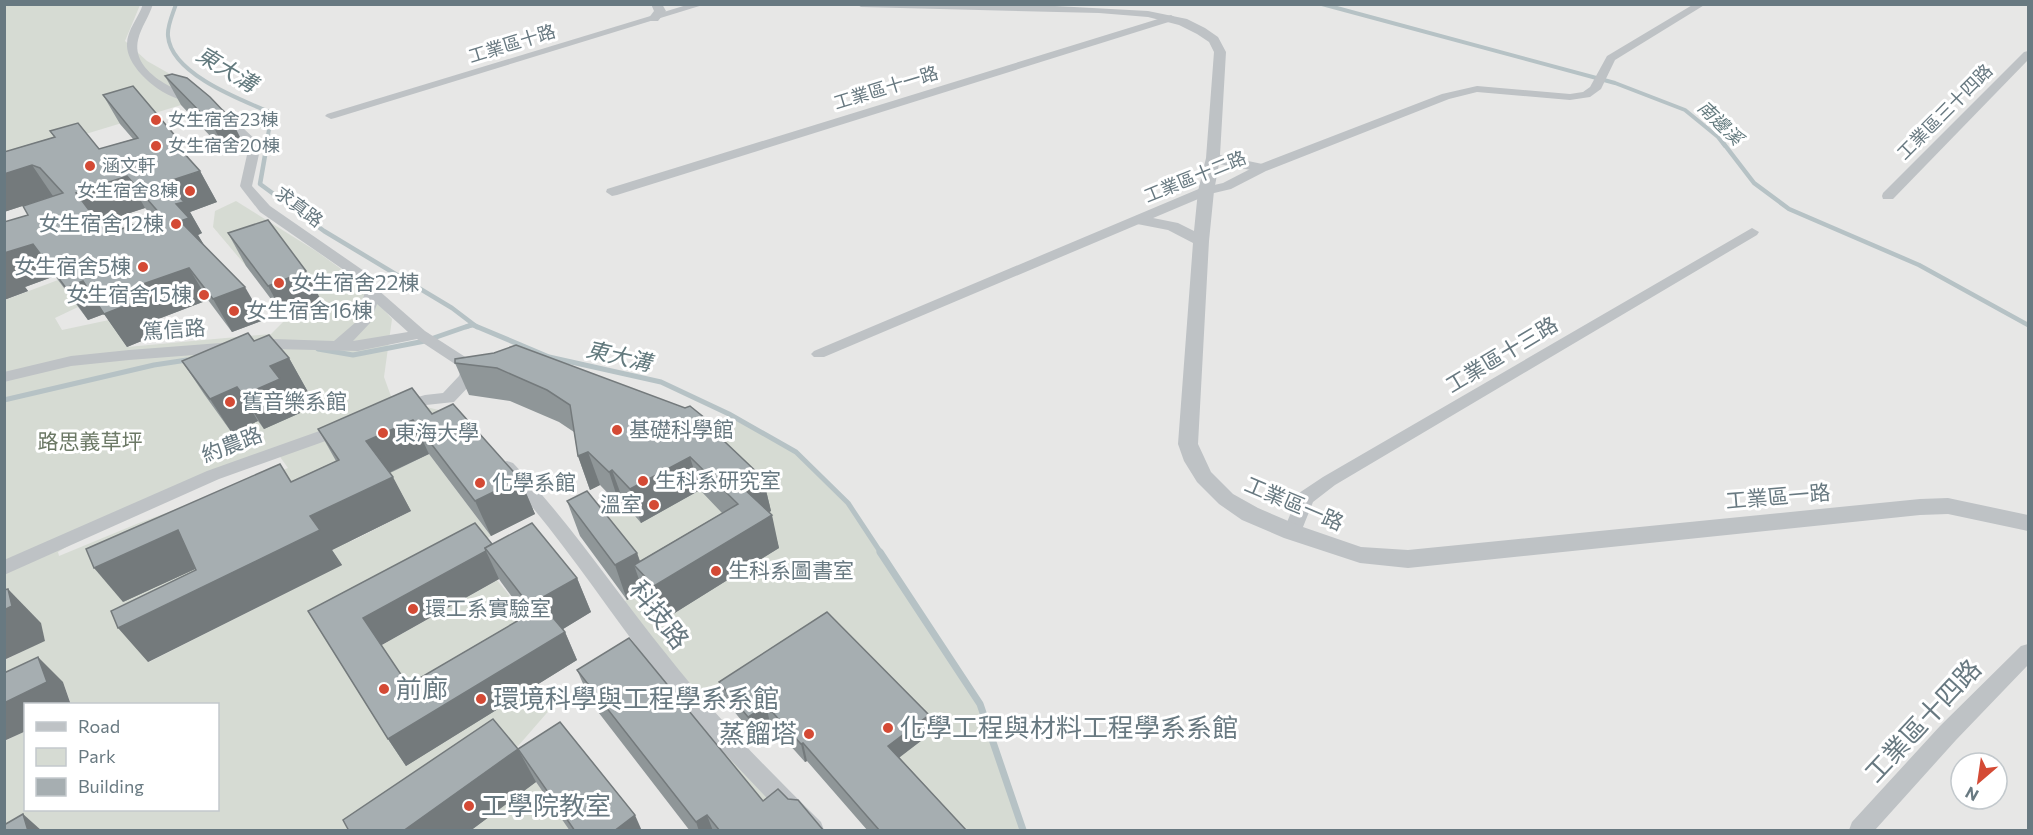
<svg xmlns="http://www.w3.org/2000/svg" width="2033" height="835" font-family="Commissioner,'Noto Sans TC',sans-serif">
  <rect width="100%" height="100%" fill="#f6f6f3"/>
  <path fill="#e7e7e6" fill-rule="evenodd" d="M 5,5 L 2028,5 L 2028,830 L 5,830 ZM 26,704 L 218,704 L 218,810 L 26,810 ZM 1961,763 L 1997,763 L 1997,799 L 1961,799 Z"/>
  <g fill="#d6dbd3" fill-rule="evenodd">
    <path d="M 4,5 L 140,5 L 125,41 L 147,61 L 186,83 L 201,99 L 56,143 L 5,189 Z"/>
    <path d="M 236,201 L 316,251 L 358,281 L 392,319 L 384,377 L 392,399 L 439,410 L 355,489 L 429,454 L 491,536 L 327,638 L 386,735 L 536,685 L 552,707 L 512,753 L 400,830 L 5,830 L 5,741 L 25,731 L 26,810 L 218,810 L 218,704 L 71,704 L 63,682 L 5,711 L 5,660 L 45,640 L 40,624 L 5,640 L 5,300 L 58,280 L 78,307 L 55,318 L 62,330 L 109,320 L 127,347 L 271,334 L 286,319 L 323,304 L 246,266 L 213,227 L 215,211 ZM 278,454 L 288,468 L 139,523 L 59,556 L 58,552 L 96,529 ZM 411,511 L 354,540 L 330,547 L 341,565 L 149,662 L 204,565 Z"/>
    <path d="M 729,414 L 796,452 L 848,503 L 980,704 L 1023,830 L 952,830 L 891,764 L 930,733 L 830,630 L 705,713 L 791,811 L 690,830 L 659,662 L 616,606 L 648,588 L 600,526 L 620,506 Z"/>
    <path d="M 497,580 L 545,640 L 425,712 L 380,646 Z"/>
    <path d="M 536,782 L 570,830 L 470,830 Z"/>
  </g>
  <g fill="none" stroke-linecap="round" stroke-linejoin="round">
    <g stroke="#b6c2c5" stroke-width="4">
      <path d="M 176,4 C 173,14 167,25 168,36 C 171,74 241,100 272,113 L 266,146"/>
      <path d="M 1322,4 L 1615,83 L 1685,110 L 1718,137 L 1725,146"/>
    </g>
    <g stroke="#b6c2c5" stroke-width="4.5">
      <path d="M 267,144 L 260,184 L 324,231 L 452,308 L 477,327"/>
      <path d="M 1724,144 L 1754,183 L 1789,209 L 1919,265 L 2028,325"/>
      <path d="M 466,327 L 472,325"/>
    </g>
    <g stroke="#b6c2c5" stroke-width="5">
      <path d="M 473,325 L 549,357 L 661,382 L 729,414 L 796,452 L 848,503 L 881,553"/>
      <path d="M 318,349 L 353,355 L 425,341 L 471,325"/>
      <path d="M 4,400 L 154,365 L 187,360"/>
    </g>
    <path stroke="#b6c2c5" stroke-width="7" d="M 880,552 L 980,704 L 1023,830"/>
    <g fill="#bec2c5" fill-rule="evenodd">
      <path d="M 143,4 L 153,4 C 149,17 141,27 138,40 C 131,71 174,91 198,97 L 198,101 C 172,106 126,71 127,44 C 127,30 139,17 143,4 Z"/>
      <path d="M 690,4 L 706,4 L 335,118 L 331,119 L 325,116 L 327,114 Z"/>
      <path d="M 1694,4 L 1706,4 L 1615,60 L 1601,89 L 1590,97 L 1570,100 L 1477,92 L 1449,99 L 1266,171 L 1231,189 L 1210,194 L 824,357 L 814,357 L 811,354 L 814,351 L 1201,188 L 1223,183 L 1258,165 L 1442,94 L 1477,86 L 1570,94 L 1583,92 L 1590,87 L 1607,56 Z"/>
      <path d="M 1171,15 L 1176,18 L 1175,20 L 617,195 L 612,196 L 606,192 L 607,189 Z"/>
      <path d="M 2028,51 L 2028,60 L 1893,199 L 1883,199 L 1882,196 L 1883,193 L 2024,52 Z"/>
      <path d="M 219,108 L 223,109 L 261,145 L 252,186 L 270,206 L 364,271 L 377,289 L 425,331 L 470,360 L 477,370 L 473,382 L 454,402 L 426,405 L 400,413 L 394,412 L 392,408 L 394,404 L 425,395 L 443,393 L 459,376 L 461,370 L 458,366 L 417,339 L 358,351 L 273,349 L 129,360 L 71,366 L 4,382 L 4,372 L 71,356 L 129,350 L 273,339 L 334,341 L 356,322 L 365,292 L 354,277 L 260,212 L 242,189 L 240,186 L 249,146 L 215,113 L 213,111 ZM 377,304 L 408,332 L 353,341 L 370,323 Z"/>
      <path d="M 1752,228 L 1759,232 L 1757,235 L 1335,485 L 1313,502 L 1299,537 L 1292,539 L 1285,537 L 1283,532 L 1299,493 L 1323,477 Z"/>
      <path d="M 342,423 L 348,425 L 350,429 L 348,433 L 219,479 L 4,575 L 4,560 L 207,471 Z"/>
      <path d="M 507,461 L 513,463 C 570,522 615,591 667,655 C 714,715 767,769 821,822 L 824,830 L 798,830 C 747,778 696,725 652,667 C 602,601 557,532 501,471 L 498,467 L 501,463 Z"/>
      <path d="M 2028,644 L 2028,665 L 1956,740 L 1875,830 L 1849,830 L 1852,822 L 1940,726 L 2021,646 Z"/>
    </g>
    <g fill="#bec2c5" fill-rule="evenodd">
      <path d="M 651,4 L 662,4 L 666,11 L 658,21 L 650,21 L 648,19 L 654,11 Z"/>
      <path d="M 856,4 L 1018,4 L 1148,11 L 1187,19 L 1205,28 L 1218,37 L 1226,52 L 1220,155 L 1267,165 L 1269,168 L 1262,172 L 1219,164 L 1214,191 L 1209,241 L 1198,444 L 1211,472 L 1233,494 L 1258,508 L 1300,526 L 1361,547 L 1408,550 L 1920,499 L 1948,498 L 2028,515 L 2028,531 L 1948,514 L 1920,515 L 1408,568 L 1360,563 L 1284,538 L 1242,520 L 1219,504 L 1197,482 L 1184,461 L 1178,444 L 1193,243 L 1168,230 L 1132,223 L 1130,220 L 1138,215 L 1178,223 L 1194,231 L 1198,191 L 1206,158 L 1214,52 L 1209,42 L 1197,34 L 1179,25 L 1148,17 L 1099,13 L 861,7 Z"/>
    </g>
  </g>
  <g fill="#8f9698" fill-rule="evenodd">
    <path d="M 165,76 L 246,149 L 228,155 L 181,105 Z"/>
    <path d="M 103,95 L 177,138 L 188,158 L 200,171 L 217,202 L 190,212 L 202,233 L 198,235 L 205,247 L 264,320 L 232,332 L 208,300 L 153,321 L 161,333 L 127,347 L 104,314 L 88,320 L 55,276 L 25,287 L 28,291 L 4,300 L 28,215 L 53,196 L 4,212 L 4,152 L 54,137 L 50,131 L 99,149 L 133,139 L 120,124 ZM 145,208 L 154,218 L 107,234 L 99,223 Z"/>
    <path d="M 228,233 L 323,304 L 286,319 L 246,266 Z"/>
    <path d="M 254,341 L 289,358 L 308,392 L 292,399 L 300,413 L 264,429 L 258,421 L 232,433 L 204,394 L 182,361 Z"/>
    <path d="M 494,353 L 708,426 L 763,478 L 771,511 L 769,512 L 779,548 L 665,619 L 646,598 L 643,591 L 627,600 L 580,536 L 567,501 L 637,553 L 640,561 L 722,513 L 700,490 L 641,523 L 624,503 L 620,506 L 600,485 L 590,490 L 578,456 L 574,432 L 559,422 L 510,401 L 469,395 L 455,363 Z"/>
    <path d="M 432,414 L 520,479 L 535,514 L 491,536 L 429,454 L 390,473 L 411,511 L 332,550 L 342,565 L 148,662 L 196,570 L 195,569 L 123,602 L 291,482 L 336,461 L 318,429 Z"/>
    <path d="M 492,544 L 577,578 L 591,612 L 563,629 L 565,632 L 577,660 L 406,766 L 388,739 L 308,611 ZM 499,579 L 501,582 L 526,616 L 408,685 L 381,645 Z"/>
    <path d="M 577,670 L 763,801 L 788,799 L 824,831 L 690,831 L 592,704 Z"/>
    <path d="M 719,682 L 929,715 L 930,734 L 899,757 L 967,831 L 868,831 L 807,761 L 805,762 L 770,723 L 753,735 L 725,700 Z"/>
    <path d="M 518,749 L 642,831 L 570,831 L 536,782 L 470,831 L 349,831 Z"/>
  </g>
  <g fill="#747a7c">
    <path d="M 231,119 L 246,149 L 228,155 L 212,124 Z"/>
    <path d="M 177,138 L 194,168 L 172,140 Z"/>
    <path d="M 32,165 L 53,196 L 4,212 L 4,174 Z"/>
    <path d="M 200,171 L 217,202 L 190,212 L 202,233 L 198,235 L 207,250 L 180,221 L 176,204 L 166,182 Z"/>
    <path d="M 127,176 L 145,208 L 96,224 L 76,193 Z"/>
    <path d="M 33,244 L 55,276 L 25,287 L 28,291 L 4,300 L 4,253 Z"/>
    <path d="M 189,268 L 208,300 L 153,321 L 161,333 L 127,347 L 104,314 L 88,320 L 66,288 L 83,281 L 131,288 Z"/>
    <path d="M 306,271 L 323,304 L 286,319 L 268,286 Z"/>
    <path d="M 245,287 L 264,320 L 232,332 L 213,299 Z"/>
    <path d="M 289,358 L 308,392 L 292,399 L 300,413 L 264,429 L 243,395 L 270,366 Z"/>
    <path d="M 237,387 L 258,421 L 232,433 L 210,399 Z"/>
    <path d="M 413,420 L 429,454 L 384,475 L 366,441 Z"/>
    <path d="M 588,452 L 600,485 L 590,490 L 578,456 Z"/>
    <path d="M 690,457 L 700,490 L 641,523 L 630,489 Z"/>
    <path d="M 612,470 L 624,503 L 620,506 L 609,472 Z"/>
    <path d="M 393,477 L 411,511 L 332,550 L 342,565 L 148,662 L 118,628 L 310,516 Z"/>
    <path d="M 763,478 L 771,511 L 752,522 L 744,489 Z"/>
    <path d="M 520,479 L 535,514 L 491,536 L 475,501 Z"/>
    <path d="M 772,515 L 779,548 L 665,619 L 654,586 Z"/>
    <path d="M 178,530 L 204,565 L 123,602 L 94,568 Z"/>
    <path d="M 486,551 L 499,579 L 380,646 L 363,618 Z"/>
    <path d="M 637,553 L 645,577 L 634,565 L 643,591 L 627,600 L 615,565 Z"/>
    <path d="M 577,578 L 591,612 L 545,640 L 529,605 Z"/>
    <path d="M 8,589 L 41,623 L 45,641 L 4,660 L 4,610 Z"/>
    <path d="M 565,632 L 577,660 L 406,766 L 388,739 Z"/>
    <path d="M 38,657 L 63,682 L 71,705 L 26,705 L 26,731 L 4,741 L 4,703 Z"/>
    <path d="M 766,705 L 770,723 L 753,735 L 748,717 Z"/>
    <path d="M 929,715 L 930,734 L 891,764 L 888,746 Z"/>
    <path d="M 803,743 L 807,761 L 805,762 L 801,744 Z"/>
    <path d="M 518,749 L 536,782 L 470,831 L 403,831 Z"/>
    <path d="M 23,814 L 42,831 L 28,831 Z"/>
    <path d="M 635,815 L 642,831 L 614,831 Z"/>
    <path d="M 707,815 L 713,831 L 699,831 L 696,822 Z"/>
  </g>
  <g fill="#a6aeb1" stroke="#747a7c" stroke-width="1.5" fill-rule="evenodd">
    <path d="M 172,74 L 187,78 L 210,97 L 231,119 L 212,124 L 165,76 Z"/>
    <path d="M 133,86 L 177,138 L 172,140 L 200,171 L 166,182 L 184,202 L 176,204 L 189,218 L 180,221 L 245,287 L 213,299 L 189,268 L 131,288 L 140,300 L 104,314 L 83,281 L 66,288 L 33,244 L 4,253 L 4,222 L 28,215 L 23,206 L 63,193 L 40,168 L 32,165 L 4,174 L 4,152 L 55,137 L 50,131 L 78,123 L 99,149 L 138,138 L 103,95 ZM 127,176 L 161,215 L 107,234 L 76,193 Z"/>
    <path d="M 268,220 L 306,271 L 268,286 L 228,233 Z"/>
    <path d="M 248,333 L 254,341 L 269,335 L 289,358 L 270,366 L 280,379 L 243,395 L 237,387 L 210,399 L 182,361 Z"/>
    <path d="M 516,345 L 685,408 L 690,406 L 706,419 L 703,421 L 763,478 L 744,489 L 772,515 L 654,586 L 634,565 L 738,504 L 690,457 L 630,489 L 612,470 L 609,472 L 588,452 L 578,456 L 570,405 L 547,390 L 497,368 L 455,363 L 455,359 L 494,353 Z"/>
    <path d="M 412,388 L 432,414 L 453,404 L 520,479 L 475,501 L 413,420 L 366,441 L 393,477 L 310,516 L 320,530 L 118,628 L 111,611 L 196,570 L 178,530 L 94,568 L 86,549 L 280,464 L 291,482 L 339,460 L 318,429 Z"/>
    <path d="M 587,491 L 637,553 L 615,565 L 567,501 Z"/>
    <path d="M 475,523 L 492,544 L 485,548 L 486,551 L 363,618 L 408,685 L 543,606 L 565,632 L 388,739 L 308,611 Z"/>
    <path d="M 532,523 L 577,578 L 529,605 L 485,548 Z"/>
    <path d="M 8,589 L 12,606 L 4,610 L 4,590 Z"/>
    <path d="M 827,612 L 929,715 L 888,746 L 967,831 L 880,831 L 803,743 L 801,744 L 766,705 L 748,717 L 719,682 Z"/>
    <path d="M 629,638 L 763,801 L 778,789 L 788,799 L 798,800 L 824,831 L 720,831 L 707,815 L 696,822 L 577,670 Z"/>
    <path d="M 38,657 L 47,682 L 4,703 L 4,673 Z"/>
    <path d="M 493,719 L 518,749 L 403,831 L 349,831 L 343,820 Z"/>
    <path d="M 560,722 L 635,815 L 614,831 L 575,831 L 518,749 Z"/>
    <path d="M 23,814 L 28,831 L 4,831 L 4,825 Z"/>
  </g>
  <g fill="#d44a35" stroke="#fff" stroke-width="2">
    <circle cx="156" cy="120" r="6"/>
    <circle cx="156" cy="146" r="6"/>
    <circle cx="90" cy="166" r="6"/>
    <circle cx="190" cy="191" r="6"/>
    <circle cx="176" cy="224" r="6"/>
    <circle cx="143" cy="267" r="6"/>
    <circle cx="279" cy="283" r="6"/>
    <circle cx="204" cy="295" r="6"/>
    <circle cx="234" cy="311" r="6"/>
    <circle cx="230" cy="402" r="6"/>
    <circle cx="617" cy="430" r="6"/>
    <circle cx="383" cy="433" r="6"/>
    <circle cx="643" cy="481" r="6"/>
    <circle cx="480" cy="483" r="6"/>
    <circle cx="654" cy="505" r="6"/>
    <circle cx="716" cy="571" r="6"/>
    <circle cx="413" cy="609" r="6"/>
    <circle cx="384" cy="689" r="6"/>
    <circle cx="481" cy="699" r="6"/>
    <circle cx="888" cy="728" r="6"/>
    <circle cx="809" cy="734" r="6"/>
    <circle cx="469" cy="806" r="6"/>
  </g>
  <g text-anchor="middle" stroke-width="6" stroke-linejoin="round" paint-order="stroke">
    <g font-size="18" fill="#687981" stroke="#fff">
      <text transform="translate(512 44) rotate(-17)" y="6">工業區十路</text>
      <text transform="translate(886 88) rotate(-17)" y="6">工業區十一路</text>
      <text transform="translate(1945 112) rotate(-45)" y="6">工業區三十四路</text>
      <text transform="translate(1195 177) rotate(-22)" y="6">工業區十二路</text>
      <text transform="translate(299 207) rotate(37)" y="6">求真路</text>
    </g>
    <g font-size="18" fill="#687981" stroke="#fff" text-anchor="start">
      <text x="168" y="126">女生宿舍23棟</text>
      <text x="168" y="152">女生宿舍20棟</text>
      <text x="102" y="172">涵文軒</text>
      <text x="178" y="197" text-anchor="end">女生宿舍8棟</text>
    </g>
    <g font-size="18" font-style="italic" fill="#637a7e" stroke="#fff">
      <text transform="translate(1720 123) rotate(44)" y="6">南邊溪</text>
    </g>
    <g font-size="21" fill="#687981" stroke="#fff" text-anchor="start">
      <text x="164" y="231" text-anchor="end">女生宿舍12棟</text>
      <text x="131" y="274" text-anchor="end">女生宿舍5棟</text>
      <text x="291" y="290">女生宿舍22棟</text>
      <text x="192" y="302" text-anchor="end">女生宿舍15棟</text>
      <text x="246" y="318">女生宿舍16棟</text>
      <text x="242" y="409">舊音樂系館</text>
      <text x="629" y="437">基礎科學館</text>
      <text x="395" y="440">東海大學</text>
      <text x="655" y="488">生科系研究室</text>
      <text x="492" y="490">化學系館</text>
      <text x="642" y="512" text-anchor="end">溫室</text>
      <text x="728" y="578">生科系圖書室</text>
      <text x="425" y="616">環工系實驗室</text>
    </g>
    <g font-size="21" fill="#687981" stroke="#fff">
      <text transform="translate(174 330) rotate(-4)" y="7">篤信路</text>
      <text transform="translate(1502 355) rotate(-31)" y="7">工業區十三路</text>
      <text transform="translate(232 445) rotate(-21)" y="7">約農路</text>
      <text transform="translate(1778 497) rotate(-5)" y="7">工業區一路</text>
      <text transform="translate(1294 504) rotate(23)" y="7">工業區一路</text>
    </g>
    <g font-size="21" fill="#6c7966" stroke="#fff">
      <text x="90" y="449">路思義草坪</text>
    </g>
    <g font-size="22" font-style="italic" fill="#637a7e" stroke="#fff">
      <text transform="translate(227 69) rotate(31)" y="8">東大溝</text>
      <text transform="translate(619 356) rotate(13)" y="8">東大溝</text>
    </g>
    <g font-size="26" fill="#687981" stroke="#fff">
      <text transform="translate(659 615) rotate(52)" y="9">科技路</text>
      <text transform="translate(1923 721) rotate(-47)" y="9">工業區十四路</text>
    </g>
    <g font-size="26" fill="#687981" stroke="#fff" text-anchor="start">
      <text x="396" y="698">前廊</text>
      <text x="493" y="708">環境科學與工程學系系館</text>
      <text x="900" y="737">化學工程與材料工程學系系館</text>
      <text x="797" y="743" text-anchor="end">蒸餾塔</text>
      <text x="481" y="815">工學院教室</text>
    </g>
  </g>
  <rect width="2033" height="835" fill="none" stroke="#687981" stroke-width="12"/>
  <rect x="24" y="703" width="195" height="108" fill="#ffffff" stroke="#c3c9cd" stroke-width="1.5"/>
  <rect x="36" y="722" width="30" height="9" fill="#bec2c5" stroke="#c3c9cd" stroke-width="1.5"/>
  <text x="78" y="733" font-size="18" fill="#687981">Road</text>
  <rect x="36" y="748" width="30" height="18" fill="#d6dbd3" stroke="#c3c9cd" stroke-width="1.5"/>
  <text x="78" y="763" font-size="18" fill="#687981">Park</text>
  <rect x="36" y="778" width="30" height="18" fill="#a6aeb1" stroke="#c3c9cd" stroke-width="1.5"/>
  <text x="78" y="793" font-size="18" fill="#687981">Building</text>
  <g transform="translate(1979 781) rotate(209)"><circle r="28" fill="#ffffff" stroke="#c3c9cd" stroke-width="1.5"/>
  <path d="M0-4.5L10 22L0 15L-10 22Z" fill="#d44a35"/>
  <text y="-9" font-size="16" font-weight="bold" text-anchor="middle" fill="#687981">N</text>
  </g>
</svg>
